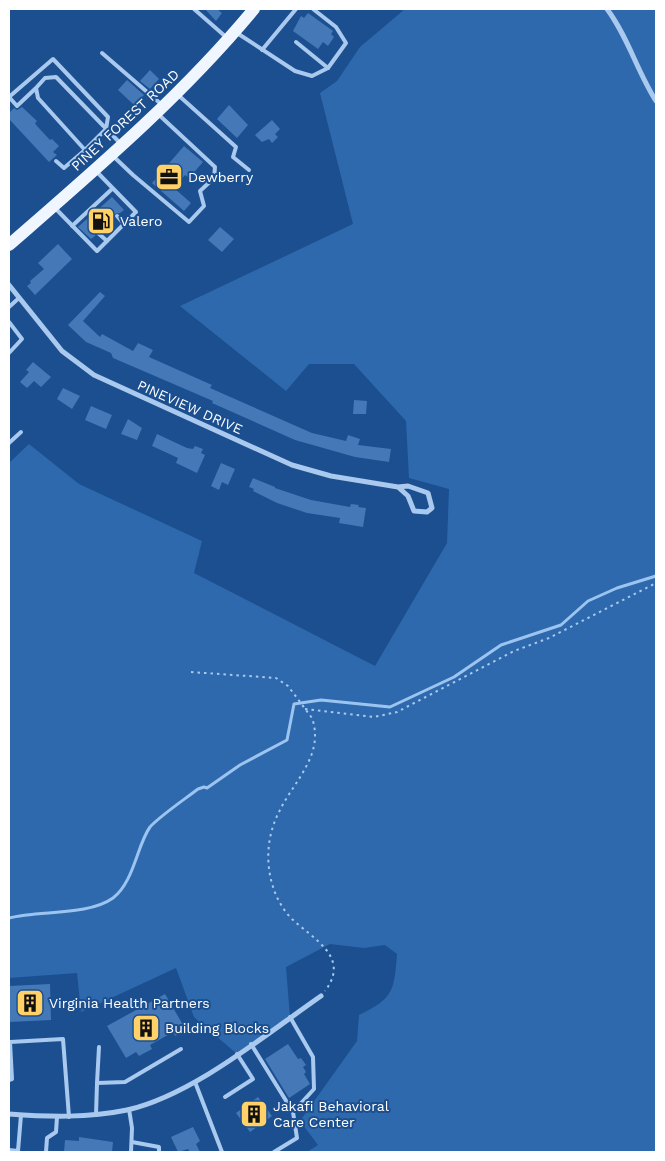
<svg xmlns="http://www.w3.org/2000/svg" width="665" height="1161" font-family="'Work Sans',sans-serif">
  <rect width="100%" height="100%" fill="#1b4f8f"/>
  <path fill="#2e69ad" d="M 405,9 L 656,9 L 656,1152 L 307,1152 L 318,1145 L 300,1121 L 357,1041 L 359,1015 C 394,998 394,991 397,954 L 385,945 L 364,948 L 330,944 L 286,967 L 290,1017 L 237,1054 L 194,1017 L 176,968 L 81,1012 L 77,973 L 9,978 L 9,463 L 29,444 L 79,484 L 202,541 L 194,573 L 375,666 L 447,543 L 449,489 L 409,478 L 406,421 L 354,364 L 309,364 L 286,391 L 180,306 L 353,224 L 320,93 L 337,81 L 360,47 Z"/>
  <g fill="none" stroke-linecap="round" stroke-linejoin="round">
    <path stroke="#9cc4f0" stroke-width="3" d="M 9,918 C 39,910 88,916 113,898 C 134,882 137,845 150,827 C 160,816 185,799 198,789 L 204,787 L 207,788 L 240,765 L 287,740 L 294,704 L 321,700 L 390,707 L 454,677 L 501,645 L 561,625 L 588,601 L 617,588 L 656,576"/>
  </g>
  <g fill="#4478b7">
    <path d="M 205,9 L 217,9 L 222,13 L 216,21 Z"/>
    <path d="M 308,13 L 333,31 L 331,34 L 334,37 L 328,46 L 323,42 L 318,49 L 293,31 L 301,16 L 304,18 Z"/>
    <path d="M 150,70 L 159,79 L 150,89 L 140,81 Z"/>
    <path d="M 127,80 L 144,95 L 134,105 L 118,90 Z"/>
    <path d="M 229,105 L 248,125 L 237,138 L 217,119 Z"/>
    <path d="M 22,107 L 37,121 L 35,123 L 37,126 L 50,140 L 52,139 L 59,146 L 53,152 L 57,155 L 49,162 L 9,119 L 9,113 L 14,108 L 17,110 Z"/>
    <path d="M 272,120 L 280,129 L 275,134 L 278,137 L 272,143 L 269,139 L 262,142 L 255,135 Z"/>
    <path d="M 184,146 L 203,162 L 189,178 L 185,175 L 174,188 L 191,203 L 184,211 L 152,183 Z"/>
    <path d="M 112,197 L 124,210 L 120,213 L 114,214 L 114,218 L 101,230 L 96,230 L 95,236 L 91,239 L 78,227 Z"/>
    <path d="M 220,227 L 234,239 L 222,252 L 208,240 Z"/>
    <path d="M 58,244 L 72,259 L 35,295 L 27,286 L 31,283 L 30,281 L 44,269 L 38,263 Z"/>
    <path d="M 100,292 L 105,296 L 83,321 L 100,337 L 102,334 L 133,351 L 138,343 L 153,350 L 149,357 L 212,385 L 210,388 L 312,433 L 346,441 L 348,435 L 360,439 L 358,445 L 391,449 L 389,462 L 355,457 L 295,440 L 212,403 L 213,401 L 113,358 L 111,353 L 86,342 L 68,325 Z"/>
    <path d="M 33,362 L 51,377 L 41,387 L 34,381 L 27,388 L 20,382 L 29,372 L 26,370 Z"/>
    <path d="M 63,388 L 80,396 L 72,409 L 57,399 Z"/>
    <path d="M 354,400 L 367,401 L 366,414 L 353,414 Z"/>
    <path d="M 91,406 L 112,415 L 106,429 L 85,420 Z"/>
    <path d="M 128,419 L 142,428 L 137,440 L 121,434 Z"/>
    <path d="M 157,434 L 187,448 L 193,449 L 195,446 L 203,449 L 201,453 L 205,455 L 197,473 L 176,463 L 178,458 L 152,446 Z"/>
    <path d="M 221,463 L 235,469 L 228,485 L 222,482 L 219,490 L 211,486 Z"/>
    <path d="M 253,478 L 275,487 L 275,488 L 311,500 L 350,507 L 351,504 L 359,505 L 358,507 L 366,508 L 363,527 L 339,523 L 340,518 L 307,513 L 277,503 L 253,491 L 254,489 L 249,487 Z"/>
    <path d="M 50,984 L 51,1020 L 9,1022 L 9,986 Z"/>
    <path d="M 165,994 L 186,1030 L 175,1036 L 173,1032 L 150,1045 L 152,1049 L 139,1056 L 136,1052 L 126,1058 L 107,1026 Z"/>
    <path d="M 288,1044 L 298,1059 L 301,1058 L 306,1065 L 303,1067 L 306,1072 L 304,1074 L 310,1084 L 289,1098 L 265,1059 Z"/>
    <path d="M 258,1097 L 272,1116 L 250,1132 L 236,1113 Z"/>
    <path d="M 193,1127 L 200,1141 L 196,1144 L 200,1152 L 190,1152 L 188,1149 L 178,1152 L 171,1137 Z"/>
    <path d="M 79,1137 L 113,1142 L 112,1152 L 64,1152 L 65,1140 L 79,1141 Z"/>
  </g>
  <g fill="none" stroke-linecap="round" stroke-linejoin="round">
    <g stroke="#a9c9ee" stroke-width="2" stroke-dasharray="2.5 4" stroke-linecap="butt">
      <path d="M 191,672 L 276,678 L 288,686 L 312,718 C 325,755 293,782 279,812 C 269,831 266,854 270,875 C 273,891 280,907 292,919 C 313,939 351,957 325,991"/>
      <path d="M 305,709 L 374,717 L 397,712 L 514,651 L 549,638 L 656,583"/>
    </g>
    <g stroke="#a9c9ee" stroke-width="4">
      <path d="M 194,9 L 226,37"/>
      <path d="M 237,33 L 295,71 L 312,76 L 328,68 L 346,43 L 336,27 L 313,9"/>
      <path d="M 296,42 L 328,68"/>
      <path d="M 262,50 L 296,9"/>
      <path d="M 102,53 L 161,104"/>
      <path d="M 36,88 L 17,106 L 9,97 L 53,59 L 108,117 L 106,129 L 85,150 L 38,98 L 36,88 L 45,78 L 56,77 L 120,143"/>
      <path d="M 177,94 L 236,147 L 233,157 L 249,170"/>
      <path d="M 113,156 L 133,175 L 189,222 L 204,206 L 200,191 L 214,178 L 215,167 L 158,114"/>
      <path d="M 56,161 L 64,168 L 85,150"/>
      <path d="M 55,208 L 97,251 L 136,212 L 96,171"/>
      <path d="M 117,216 L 124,224"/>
      <path d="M 72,226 L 112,189"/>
      <path d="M 98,233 L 107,241"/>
      <path d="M 9,307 L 19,298"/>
      <path d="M 9,322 L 22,339 L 9,353"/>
      <path d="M 9,443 L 21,432"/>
      <path d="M 290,1017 L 313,1057 L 314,1089 L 293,1112"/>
      <path d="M 251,1044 L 293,1112 L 297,1138 L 274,1152"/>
      <path d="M 9,1080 L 12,1079 L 10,1042 L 63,1039 L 69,1117"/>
      <path d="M 195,1082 L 222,1152"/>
      <path d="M 97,1083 L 99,1047"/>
      <path d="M 225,1097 L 253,1079 L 237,1054"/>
      <path d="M 129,1109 L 132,1128 L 131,1152"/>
      <path d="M 96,1115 L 97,1083 L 125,1082 L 181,1049"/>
      <path d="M 132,1142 L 159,1147 L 159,1152"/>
      <path d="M 9,1150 L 18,1151 L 21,1115"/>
      <path d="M 46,1152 L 47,1138 L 56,1132 L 57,1117"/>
    </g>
    <g stroke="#a9c9ee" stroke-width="5">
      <path d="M 607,9 C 628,37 637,71 656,101"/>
      <path d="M 9,285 L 62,351 L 94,375 L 292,465 L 331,476 L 398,487 L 408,496 L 414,511 L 427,512 L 432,508 L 428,493 L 408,486 L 398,487"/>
      <path d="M 9,1114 C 49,1117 88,1118 127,1110 C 193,1095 266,1034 321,996"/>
    </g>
    <path stroke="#f0f6ff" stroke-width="12" d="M 9,245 C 95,170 181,97 254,9"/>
  </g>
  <defs>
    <g id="office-square" transform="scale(1.4375)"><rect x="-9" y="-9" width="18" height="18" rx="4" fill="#ffd166" stroke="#1b4f8f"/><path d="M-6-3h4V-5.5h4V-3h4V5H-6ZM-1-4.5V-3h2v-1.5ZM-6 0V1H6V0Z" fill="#111"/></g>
    <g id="fuel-square" transform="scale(1.4375)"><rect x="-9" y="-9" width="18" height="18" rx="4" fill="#ffd166" stroke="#1b4f8f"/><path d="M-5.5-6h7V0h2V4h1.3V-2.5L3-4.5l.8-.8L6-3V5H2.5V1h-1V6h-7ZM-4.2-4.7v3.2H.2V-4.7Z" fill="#111"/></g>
    <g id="building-square" transform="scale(1.4375)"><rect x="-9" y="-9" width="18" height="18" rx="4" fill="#ffd166" stroke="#1b4f8f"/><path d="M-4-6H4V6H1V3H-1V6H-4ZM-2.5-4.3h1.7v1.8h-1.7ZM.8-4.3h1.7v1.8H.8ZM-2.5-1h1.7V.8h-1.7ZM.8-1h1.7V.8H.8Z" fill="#111"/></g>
  </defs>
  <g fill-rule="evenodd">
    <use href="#office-square" x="169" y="177"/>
    <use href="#fuel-square" x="101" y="221"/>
    <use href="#building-square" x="30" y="1003"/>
    <use href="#building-square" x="146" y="1028"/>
    <use href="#building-square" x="254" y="1114"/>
  </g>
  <g text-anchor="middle" stroke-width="4" stroke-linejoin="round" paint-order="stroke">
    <g font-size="14" fill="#fff" stroke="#1b4f8f">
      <text transform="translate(125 120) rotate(-43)" y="5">PINEY FOREST ROAD</text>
      <text transform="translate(190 407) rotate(24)" y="5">PINEVIEW DRIVE</text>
    </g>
    <g font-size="14" fill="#fff" stroke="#1b4f8f" text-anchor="start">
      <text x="188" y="182">Dewberry</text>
      <text x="120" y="226">Valero</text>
      <text x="49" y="1008">Virginia Health Partners</text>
      <text x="165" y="1033">Building Blocks</text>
      <text x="273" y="1111">Jakafi Behavioral<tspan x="273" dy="16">Care Center</tspan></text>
    </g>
  </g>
  <rect width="665" height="1161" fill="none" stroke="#ffffff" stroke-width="20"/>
</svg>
